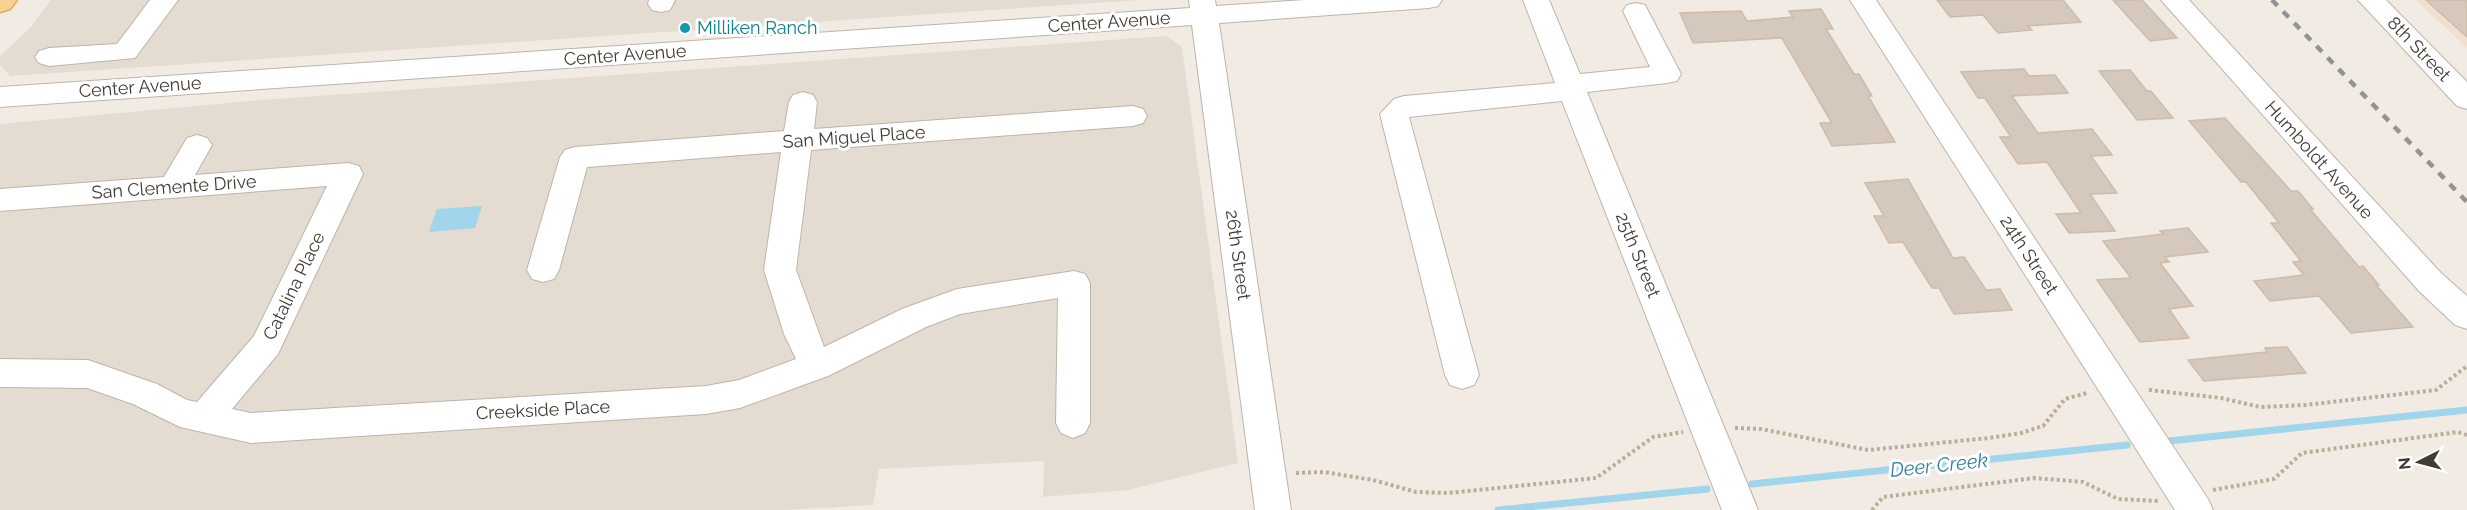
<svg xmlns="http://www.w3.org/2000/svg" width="2467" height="510" font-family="Raleway,sans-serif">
  <rect width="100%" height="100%" fill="#f1ebe3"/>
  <g fill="#e4dcd1">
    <path d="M 51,0 L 1139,0 L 10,76 L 0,65 L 0,56 L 31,27 Z"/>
    <path d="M 1167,36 L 1182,47 L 1238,463 L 1128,490 L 1043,497 L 1044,461 L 879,469 L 873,505 L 782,510 L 0,510 L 0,124 L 261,100 Z"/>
  </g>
  <path fill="#f3dfcd" d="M 2416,0 L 2467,0 L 2467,48 Z"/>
  <path fill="#a0d5ec" d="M 482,206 L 475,228 L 429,232 L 437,209 Z"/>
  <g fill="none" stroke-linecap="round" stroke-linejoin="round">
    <g stroke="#a0d5ec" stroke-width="7">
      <path d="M 2169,441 L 2467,410"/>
      <path d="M 1752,484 L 2127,445"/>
      <path d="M 1498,510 L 1707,489"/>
    </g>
  </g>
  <g fill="#d5c8bc" stroke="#ccbcac" stroke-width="1.5">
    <path d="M 1937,0 L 2063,0 L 2081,22 L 2028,26 L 2032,30 L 1998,33 L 1983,15 L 1950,17 Z"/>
    <path d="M 2113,0 L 2142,0 L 2177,38 L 2150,41 Z"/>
    <path d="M 2426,0 L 2467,0 L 2467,37 Z"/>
    <path d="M 1821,9 L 1833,29 L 1826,29 L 1854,74 L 1859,74 L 1872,96 L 1868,96 L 1895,142 L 1832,146 L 1820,123 L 1832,123 L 1782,38 L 1693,43 L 1680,13 L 1741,11 L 1747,21 L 1793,17 L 1789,11 Z"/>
    <path d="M 2024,69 L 2029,76 L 2055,75 L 2068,93 L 2012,96 L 2038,133 L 2092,129 L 2112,155 L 2091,156 L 2117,193 L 2090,194 L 2115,231 L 2069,233 L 2056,214 L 2081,213 L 2047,162 L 2018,164 L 2000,137 L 2011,137 L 1985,98 L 1978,98 L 1961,72 Z"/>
    <path d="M 2130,70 L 2147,91 L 2151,91 L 2173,118 L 2137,120 L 2099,71 Z"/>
    <path d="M 2225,118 L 2291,191 L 2298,191 L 2313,209 L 2310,209 L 2359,267 L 2363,266 L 2379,285 L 2376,285 L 2413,327 L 2351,333 L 2319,296 L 2270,301 L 2254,281 L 2304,275 L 2293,262 L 2301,261 L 2271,223 L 2279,223 L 2246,182 L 2241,182 L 2189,121 Z"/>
    <path d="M 1908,179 L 1953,258 L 1964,257 L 1986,290 L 2000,289 L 2012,310 L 1954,314 L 1939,288 L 1932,288 L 1903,242 L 1889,243 L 1874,216 L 1884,216 L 1865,183 Z"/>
    <path d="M 2188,228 L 2208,252 L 2165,257 L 2169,262 L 2160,263 L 2193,306 L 2169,309 L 2189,338 L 2140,342 L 2097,280 L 2131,278 L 2103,241 L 2164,234 L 2160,231 Z"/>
    <path d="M 2287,347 L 2306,373 L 2204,381 L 2188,360 L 2267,352 L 2265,348 Z"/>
  </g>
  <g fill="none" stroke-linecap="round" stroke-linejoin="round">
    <g stroke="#beb4a9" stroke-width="2">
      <g id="minor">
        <path d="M 150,0 L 178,0 L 135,58 L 49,66 L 39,63 L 35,57 L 39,51 L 49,48 L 117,44 Z"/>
        <path d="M 649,0 L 675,0 L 670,10 L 661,12 L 652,10 L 648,4 Z"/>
        <path d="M 1189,0 L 1215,0 L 1216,6 L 1305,0 L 1442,0 L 1438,6 L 1429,8 L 1219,23 L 1291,510 L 1255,510 L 1192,25 L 0,107 L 0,87 L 1190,8 Z"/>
        <path d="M 1523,0 L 1549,0 L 1580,74 L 1650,67 L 1623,11 L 1627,5 L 1636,3 L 1645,5 L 1681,74 L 1677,81 L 1667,83 L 1587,92 L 1758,510 L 1722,510 L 1562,101 L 1409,117 L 1479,375 L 1474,385 L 1462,389 L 1450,385 L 1445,375 L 1380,114 L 1394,99 L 1404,96 L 1555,83 Z"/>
        <path d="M 1850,0 L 1876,0 L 2208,499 L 2213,510 L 2175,510 Z"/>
        <path d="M 2161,0 L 2189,0 L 2441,273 L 2467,296 L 2467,329 L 2455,325 L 2419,291 Z"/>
        <path d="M 2358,0 L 2386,0 L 2467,82 L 2467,109 L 2457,106 Z"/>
        <path d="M 803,92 L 813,95 L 817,102 L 814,129 L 1133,106 L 1143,109 L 1147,116 L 1143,123 L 1133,126 L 811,150 L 796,270 L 824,347 L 902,309 L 957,289 L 1074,271 L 1085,274 L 1090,283 L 1090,423 L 1085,433 L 1073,438 L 1061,433 L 1056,423 L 1058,298 L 960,314 L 926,327 L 828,376 L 740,408 L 706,414 L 251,443 L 180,427 L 133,404 L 87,388 L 0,387 L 0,359 L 88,360 L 157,384 L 187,400 L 197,402 L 254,336 L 327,186 L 0,211 L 0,189 L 164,177 L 187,138 L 197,135 L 207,138 L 212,145 L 195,175 L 348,163 L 359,166 L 363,174 L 278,354 L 232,409 L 251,413 L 706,386 L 739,380 L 796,359 L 784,334 L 764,270 L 781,152 L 587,167 L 559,270 L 554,279 L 543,282 L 532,279 L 527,270 L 560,157 L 565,150 L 575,147 L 784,131 L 789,102 L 793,95 Z"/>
      </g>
    </g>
    <g stroke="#deac63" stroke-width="3">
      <path id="major" d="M 0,0 L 17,0 L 10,9 L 0,12 Z"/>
    </g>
    <g stroke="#bdac98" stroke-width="4" stroke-dasharray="3 3" stroke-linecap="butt">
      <path d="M 2149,390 L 2221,398 L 2260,407 L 2306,405 L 2436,390 L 2467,366"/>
      <path d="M 1735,428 L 1761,429 L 1868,450 L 1989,438 L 2021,433 L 2043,426 L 2065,399 L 2087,393"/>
      <path d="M 1296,473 L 1324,472 L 1373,480 L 1416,492 L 1448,493 L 1596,478 L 1653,437 L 1683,432"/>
      <path d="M 2213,490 L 2274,479 L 2302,453 L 2458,432 L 2467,435"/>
      <path d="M 1872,510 L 1883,497 L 2034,478 L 2083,482 L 2118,499 L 2159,501"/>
    </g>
    <use href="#minor" fill="#fff" fill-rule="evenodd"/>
    <use href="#major" fill="#fad192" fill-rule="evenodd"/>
    <path stroke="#939393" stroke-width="4.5" stroke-dasharray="8 8" stroke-linecap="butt" d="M 2272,0 L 2467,202"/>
  </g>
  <circle fill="#0f9aa8" stroke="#fff" stroke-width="2" cx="685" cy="28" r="6"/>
  <g text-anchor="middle" stroke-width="6" stroke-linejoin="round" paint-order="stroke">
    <g font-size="18" fill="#423b33" stroke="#fff">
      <text transform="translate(1109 22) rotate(-4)" y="6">Center Avenue</text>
      <text transform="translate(2419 49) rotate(46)" y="6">8th Street</text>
      <text transform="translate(625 55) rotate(-4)" y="6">Center Avenue</text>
      <text transform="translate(140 87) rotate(-4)" y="6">Center Avenue</text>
      <text transform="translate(854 137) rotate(-4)" y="6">San Miguel Place</text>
      <text transform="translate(2319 160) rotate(48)" y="6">Humboldt Avenue</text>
      <text transform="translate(174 187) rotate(-4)" y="6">San Clemente Drive</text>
      <text transform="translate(1238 255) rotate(82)" y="6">26th Street</text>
      <text transform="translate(1638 255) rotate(68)" y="6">25th Street</text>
      <text transform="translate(2029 255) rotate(57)" y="6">24th Street</text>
      <text transform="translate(294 286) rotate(-64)" y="6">Catalina Place</text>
      <text transform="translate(543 410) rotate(-3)" y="6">Creekside Place</text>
    </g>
    <g font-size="18" fill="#0d838f" stroke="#fff" text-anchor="start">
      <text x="697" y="34">Milliken Ranch</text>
    </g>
    <g font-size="20" font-style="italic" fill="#307da1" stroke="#fff">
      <text transform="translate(1939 465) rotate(-6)" y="7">Deer Creek</text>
    </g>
  </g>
  <g transform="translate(2419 462) rotate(264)" stroke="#ffffff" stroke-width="4.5" paint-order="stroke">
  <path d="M0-4.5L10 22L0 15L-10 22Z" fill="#423b33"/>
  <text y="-9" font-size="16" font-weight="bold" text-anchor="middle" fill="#423b33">N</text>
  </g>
</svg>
